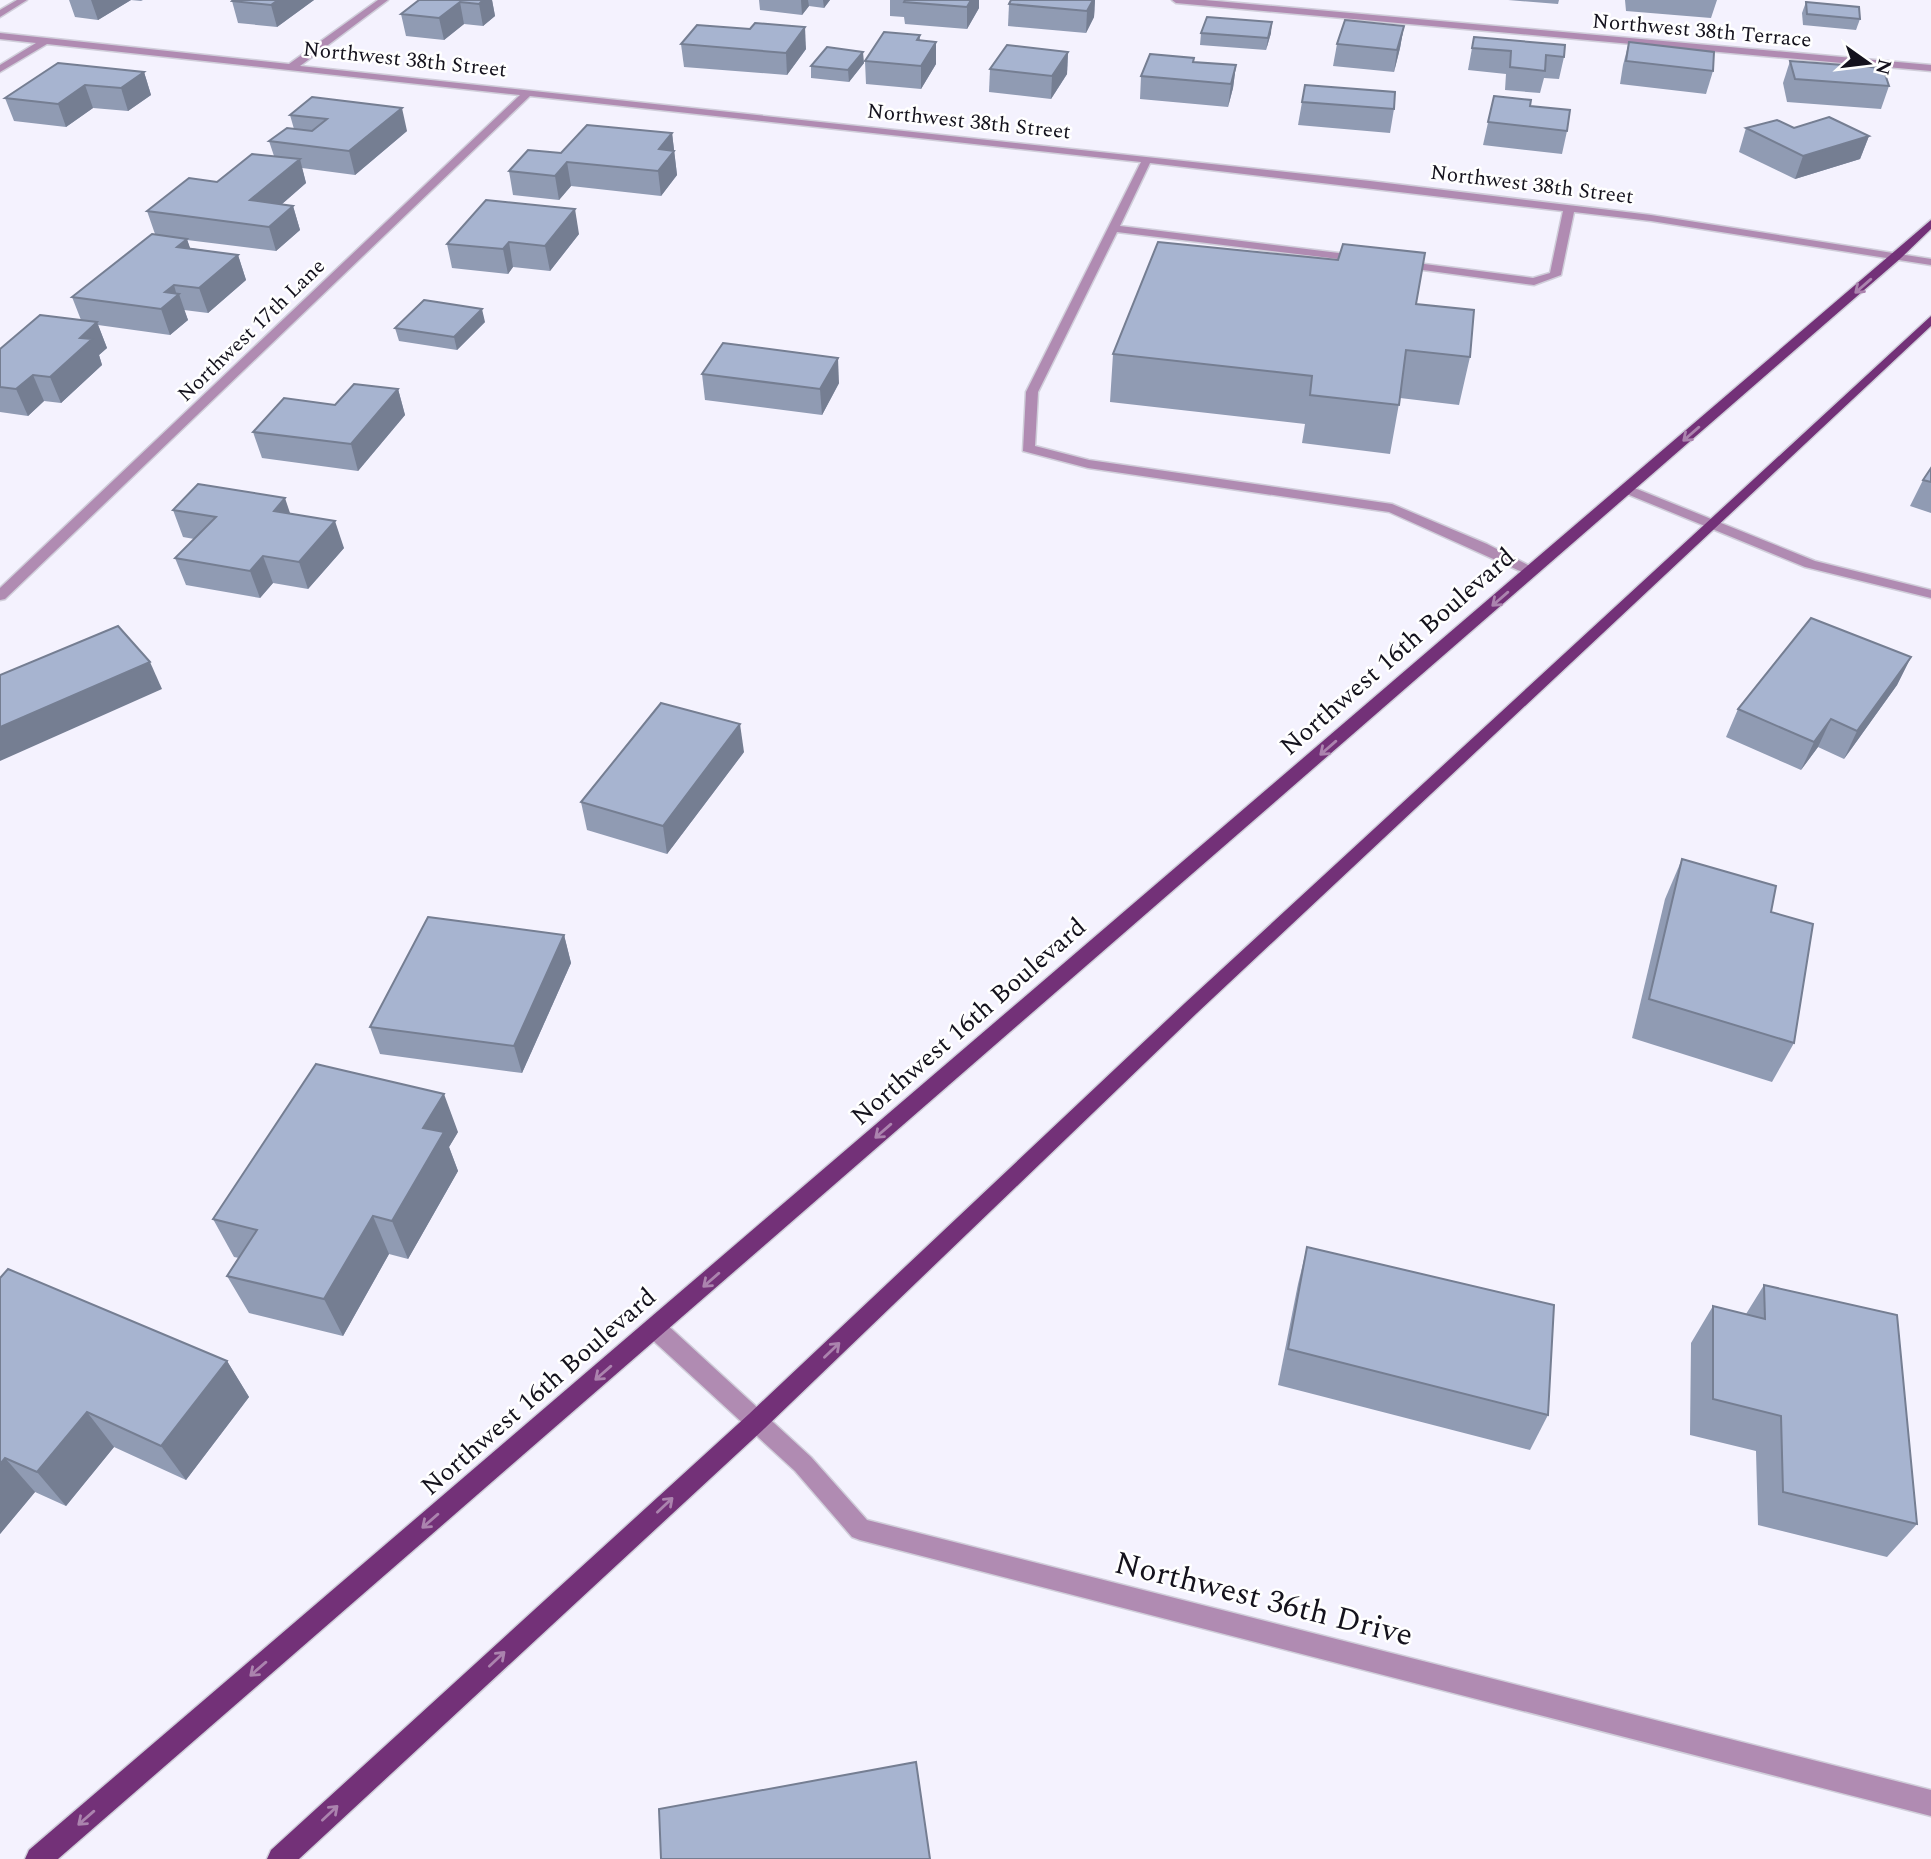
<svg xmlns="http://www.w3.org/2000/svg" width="1931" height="1859" font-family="Spectral,serif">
  <rect width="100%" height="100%" fill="#f4f2fe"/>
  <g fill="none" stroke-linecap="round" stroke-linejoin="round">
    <g stroke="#d0ceda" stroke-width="3">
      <g id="minor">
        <path d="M 17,0 L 27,0 L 0,17 L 0,10 Z"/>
        <path d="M 378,0 L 388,0 L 300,66 L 1370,181 L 1651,215 L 1931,259 L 1931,265 L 1651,221 L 1574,212 L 1561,275 L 1534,285 L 1401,267 L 1395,264 L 1401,261 L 1533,278 L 1550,273 L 1563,211 L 1150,163 L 1120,226 L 1363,256 L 1369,259 L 1363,262 L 1117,232 L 1038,392 L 1035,446 L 1089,460 L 1392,504 L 1487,544 L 1536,569 L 1538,572 L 1531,576 L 1389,512 L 1088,468 L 1023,451 L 1026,392 L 1141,162 L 530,96 L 5,599 L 0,600 L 0,588 L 520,95 L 47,44 L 0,72 L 0,65 L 36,43 L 0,39 L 0,33 L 289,64 Z"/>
        <path d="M 1172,0 L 1205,0 L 1931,65 L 1931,71 L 1176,3 Z"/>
        <path d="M 1627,485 L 1815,561 L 1931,590 L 1931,598 L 1805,567 L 1622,492 L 1620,489 Z"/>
        <path d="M 655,1319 L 663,1321 L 811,1457 L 867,1520 L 1931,1790 L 1931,1816 L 860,1540 L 852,1537 L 795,1471 L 647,1335 L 644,1328 L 647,1321 Z"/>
      </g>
    </g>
    <g stroke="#d0ceda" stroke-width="3">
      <g id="major">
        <path d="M 1931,220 L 1931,229 L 1901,258 L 58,1859 L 25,1859 L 29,1850 Z"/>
        <path d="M 1931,316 L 1931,326 L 1197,1013 L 765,1428 L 299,1859 L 267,1859 L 271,1850 L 749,1414 L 1185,1003 Z"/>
      </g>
    </g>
    <use href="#minor" fill="#b08bb2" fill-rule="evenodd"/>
    <use href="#major" fill="#733178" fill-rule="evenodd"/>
  </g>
  <g fill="#909bb3">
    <path d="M 69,0 L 143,0 L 141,1 L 131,0 L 98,20 L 75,17 Z"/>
    <path d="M 314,0 L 277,27 L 238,23 L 232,1 Z"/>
    <path d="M 419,0 L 492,0 L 495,16 L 483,26 L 464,24 L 444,40 L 406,36 L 401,14 Z"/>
    <path d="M 759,0 L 830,0 L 824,8 L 809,6 L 802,15 L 760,10 Z"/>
    <path d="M 890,0 L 979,0 L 979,8 L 967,29 L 905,24 L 904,17 L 890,16 Z"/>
    <path d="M 1095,0 L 1094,17 L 1086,33 L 1008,26 L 1009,4 Z"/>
    <path d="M 1508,0 L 1559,0 L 1558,4 Z"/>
    <path d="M 1625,0 L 1717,0 L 1711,18 L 1626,11 Z"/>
    <path d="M 1806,2 L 1860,19 L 1856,30 L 1803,25 L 1802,13 Z"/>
    <path d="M 1404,26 L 1400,48 L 1394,72 L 1333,66 L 1337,44 Z"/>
    <path d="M 1201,33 L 1271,33 L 1266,50 L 1200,45 Z"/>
    <path d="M 920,35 L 920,40 L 936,64 L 921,89 L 866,84 L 865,61 Z"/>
    <path d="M 1474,37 L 1564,57 L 1559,79 L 1544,78 L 1540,93 L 1505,90 L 1506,74 L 1468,70 Z"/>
    <path d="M 1629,42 L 1713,71 L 1706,94 L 1620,84 L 1623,65 Z"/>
    <path d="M 681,44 L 806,49 L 787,75 L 684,67 Z"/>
    <path d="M 1068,52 L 1067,74 L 1051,99 L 989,92 L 990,69 Z"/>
    <path d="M 1194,58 L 1194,62 L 1236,65 L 1233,88 L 1228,107 L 1140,99 L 1141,76 Z"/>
    <path d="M 1790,61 L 1889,86 L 1881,109 L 1787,102 L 1783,83 Z"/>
    <path d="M 864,63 L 849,82 L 811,78 L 811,66 Z"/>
    <path d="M 144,72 L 151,95 L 128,111 L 93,108 L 66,127 L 14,121 L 5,98 Z"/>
    <path d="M 1494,96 L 1530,106 L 1567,131 L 1562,154 L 1483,145 Z"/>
    <path d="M 312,97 L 407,131 L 355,175 L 302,168 L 306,183 L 282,204 L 293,206 L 300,230 L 276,251 L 187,240 L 190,248 L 238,255 L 246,280 L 208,313 L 184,310 L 188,320 L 170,335 L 98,325 L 107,348 L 99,355 L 102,365 L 61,403 L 44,401 L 28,416 L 0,412 L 0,349 L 81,320 L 72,297 L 155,234 L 147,211 L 217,182 L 274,156 L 269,141 L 294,129 L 290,115 Z"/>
    <path d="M 1302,102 L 1394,109 L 1390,133 L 1298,125 Z"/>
    <path d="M 1746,128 L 1794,128 L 1869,136 L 1860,159 L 1795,179 L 1739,152 Z"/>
    <path d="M 672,133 L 677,175 L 661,196 L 571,186 L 559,200 L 513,195 L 509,171 Z"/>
    <path d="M 579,234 L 550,271 L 513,267 L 508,274 L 452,268 L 447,244 Z"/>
    <path d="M 1416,304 L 1470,357 L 1459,405 L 1400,398 L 1390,454 L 1302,443 L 1305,424 L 1110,402 L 1113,354 Z"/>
    <path d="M 485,322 L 457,350 L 399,341 L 395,328 Z"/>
    <path d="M 702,374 L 839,383 L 822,415 L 705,400 Z"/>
    <path d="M 398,389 L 405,415 L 358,471 L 262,458 L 253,432 L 335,405 Z"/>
    <path d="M 1931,468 L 1931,513 L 1910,506 L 1923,480 Z"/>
    <path d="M 173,510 L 290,514 L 344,548 L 308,589 L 273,583 L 260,598 L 186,585 L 175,558 L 194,539 L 183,537 Z"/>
    <path d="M 1911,657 L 1897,685 L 1844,759 L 1818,747 L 1801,770 L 1726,737 L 1738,709 Z"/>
    <path d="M 744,752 L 667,854 L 587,830 L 581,802 Z"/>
    <path d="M 1682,859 L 1771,912 L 1794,1043 L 1772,1082 L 1632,1038 L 1665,899 Z"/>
    <path d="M 564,935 L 571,963 L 522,1073 L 380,1054 L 370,1027 Z"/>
    <path d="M 458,1132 L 449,1147 L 458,1171 L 408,1259 L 389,1254 L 343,1336 L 249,1313 L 227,1276 L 239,1258 L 234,1257 L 213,1219 Z"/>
    <path d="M 1307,1247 L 1548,1415 L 1530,1450 L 1278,1385 L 1298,1284 Z"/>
    <path d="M 0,1278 L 227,1361 L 249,1397 L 186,1480 L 114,1447 L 66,1506 L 35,1492 L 0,1534 Z"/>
    <path d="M 1764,1285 L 1917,1524 L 1887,1557 L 1758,1525 L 1756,1451 L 1690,1435 L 1691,1343 L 1713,1306 L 1746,1314 Z"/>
  </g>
  <g fill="#757e92">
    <path d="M 91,0 L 131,0 L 98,20 Z"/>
    <path d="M 278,0 L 314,0 L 277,27 L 271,5 Z"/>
    <path d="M 476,0 L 492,0 L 495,16 L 483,26 L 479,4 Z"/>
    <path d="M 801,0 L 808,0 L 809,6 L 802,15 Z"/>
    <path d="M 823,0 L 830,0 L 824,8 Z"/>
    <path d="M 971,0 L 979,0 L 979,8 L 967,29 L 967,7 Z"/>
    <path d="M 1093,0 L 1095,0 L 1094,17 L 1086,33 L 1087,11 Z"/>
    <path d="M 460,2 L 464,24 L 444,40 L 439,18 Z"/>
    <path d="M 1272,22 L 1271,33 L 1266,50 L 1268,38 Z"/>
    <path d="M 1404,26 L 1400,48 L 1394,72 L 1397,50 Z"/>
    <path d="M 805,27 L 806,49 L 787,75 L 786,53 Z"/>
    <path d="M 936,42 L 936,64 L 921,89 L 921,66 Z"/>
    <path d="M 863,52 L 864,63 L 849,82 L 848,70 Z"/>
    <path d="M 1068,52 L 1067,74 L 1051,99 L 1052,76 Z"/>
    <path d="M 1236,65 L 1233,88 L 1228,107 L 1231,84 Z"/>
    <path d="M 144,72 L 151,95 L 128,111 L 121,88 Z"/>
    <path d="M 85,85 L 93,108 L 66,127 L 58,104 Z"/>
    <path d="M 402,108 L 407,131 L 355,175 L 349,151 Z"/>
    <path d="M 672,133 L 677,175 L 661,196 L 658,171 L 659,149 Z"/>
    <path d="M 1869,136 L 1860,159 L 1795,179 L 1803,156 Z"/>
    <path d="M 300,159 L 306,183 L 258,225 L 250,200 Z"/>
    <path d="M 567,162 L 571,186 L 559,200 L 555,176 Z"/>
    <path d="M 293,206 L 300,230 L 276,251 L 269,227 Z"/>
    <path d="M 575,209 L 579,234 L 550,271 L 545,246 Z"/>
    <path d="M 187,239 L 195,263 L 177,247 Z"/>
    <path d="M 509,242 L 513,267 L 508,274 L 503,249 Z"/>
    <path d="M 238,255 L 246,280 L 208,313 L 199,288 Z"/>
    <path d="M 174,285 L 177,296 L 179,294 L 188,320 L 170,335 L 161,309 L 165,292 Z"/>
    <path d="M 482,309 L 485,322 L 457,350 L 454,337 Z"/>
    <path d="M 97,322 L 107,348 L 99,355 L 102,365 L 61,403 L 50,377 L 80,338 Z"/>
    <path d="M 838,358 L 839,383 L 822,415 L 820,389 Z"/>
    <path d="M 33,375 L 44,401 L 28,416 L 16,389 Z"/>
    <path d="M 398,389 L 405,415 L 358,471 L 351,444 Z"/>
    <path d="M 285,498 L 294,525 L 274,511 Z"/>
    <path d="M 335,521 L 344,548 L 308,589 L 299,562 Z"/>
    <path d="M 263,556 L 273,583 L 260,598 L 250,571 Z"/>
    <path d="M 1911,657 L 1897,685 L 1844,759 L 1857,731 Z"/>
    <path d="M 150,662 L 162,689 L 0,761 L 0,727 Z"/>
    <path d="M 1831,719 L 1818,747 L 1801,770 L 1814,742 Z"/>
    <path d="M 740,724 L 744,752 L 667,854 L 663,826 Z"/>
    <path d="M 564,935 L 571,963 L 522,1073 L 514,1046 Z"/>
    <path d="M 444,1094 L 458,1132 L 449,1147 L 458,1171 L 408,1259 L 392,1221 L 423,1128 Z"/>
    <path d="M 373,1216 L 389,1254 L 343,1336 L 324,1299 Z"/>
    <path d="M 227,1361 L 249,1397 L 186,1480 L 161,1446 Z"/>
    <path d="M 87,1412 L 114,1447 L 66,1506 L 37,1472 Z"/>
    <path d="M 5,1458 L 35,1492 L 0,1534 L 0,1464 Z"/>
  </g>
  <g fill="#a7b4d0" stroke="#757e92" stroke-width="2">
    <path d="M 233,0 L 278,0 L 271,5 L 232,1 Z"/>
    <path d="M 419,0 L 483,0 L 479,4 L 460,2 L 439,18 L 401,14 Z"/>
    <path d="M 905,0 L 971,0 L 967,7 L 904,2 Z"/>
    <path d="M 1011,0 L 1093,0 L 1087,11 L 1009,4 Z"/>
    <path d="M 1806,2 L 1859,7 L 1860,19 L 1807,14 Z"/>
    <path d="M 1207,17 L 1272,22 L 1268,38 L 1201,33 Z"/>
    <path d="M 1345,20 L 1404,26 L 1397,50 L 1337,44 Z"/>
    <path d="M 755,23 L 805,27 L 786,53 L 681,44 L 697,25 L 750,29 Z"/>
    <path d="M 884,32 L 920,35 L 917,40 L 936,42 L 921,66 L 865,61 Z"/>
    <path d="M 1474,37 L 1565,45 L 1564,57 L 1546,55 L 1545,71 L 1510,67 L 1511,51 L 1472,48 Z"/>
    <path d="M 1629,42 L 1714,52 L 1713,71 L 1626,61 Z"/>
    <path d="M 1007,45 L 1068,52 L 1052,76 L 990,69 Z"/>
    <path d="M 827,47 L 863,52 L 848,70 L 811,66 Z"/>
    <path d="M 1150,54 L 1194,58 L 1193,62 L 1236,65 L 1231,84 L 1141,76 Z"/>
    <path d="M 1790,61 L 1883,68 L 1889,86 L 1795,79 Z"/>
    <path d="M 58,63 L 144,72 L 121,88 L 85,85 L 58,104 L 5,98 Z"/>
    <path d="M 1305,85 L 1395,92 L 1394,109 L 1302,102 Z"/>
    <path d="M 1494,96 L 1531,100 L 1530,106 L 1570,110 L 1567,131 L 1488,122 Z"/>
    <path d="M 312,97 L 402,108 L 349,151 L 269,141 L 287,128 L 312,131 L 327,119 L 290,115 Z"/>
    <path d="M 1829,117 L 1869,136 L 1803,156 L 1746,128 L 1777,120 L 1794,128 Z"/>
    <path d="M 587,125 L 672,133 L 659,149 L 674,151 L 658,171 L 567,162 L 555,176 L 509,171 L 528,150 L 561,153 Z"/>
    <path d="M 252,154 L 300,159 L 250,200 L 293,206 L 269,227 L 147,211 L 189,178 L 217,182 Z"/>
    <path d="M 486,200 L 575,209 L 545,246 L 509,242 L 503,249 L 447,244 Z"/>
    <path d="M 152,234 L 187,239 L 177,247 L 238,255 L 199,288 L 174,285 L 165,292 L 179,294 L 161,309 L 72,297 Z"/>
    <path d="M 1158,242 L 1338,260 L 1343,244 L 1425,253 L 1416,304 L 1474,310 L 1470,357 L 1406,350 L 1399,405 L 1310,395 L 1312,376 L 1113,354 Z"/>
    <path d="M 424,300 L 482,309 L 454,337 L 395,328 Z"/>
    <path d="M 40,315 L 97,322 L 80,338 L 92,339 L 50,377 L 33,375 L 16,389 L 0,387 L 0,349 Z"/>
    <path d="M 723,343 L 838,358 L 820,389 L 702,374 Z"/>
    <path d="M 354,384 L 398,389 L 351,444 L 253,432 L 284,398 L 335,405 Z"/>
    <path d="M 1931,468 L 1931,482 L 1923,480 Z"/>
    <path d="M 198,484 L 285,498 L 274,511 L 335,521 L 299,562 L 263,556 L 250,571 L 175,558 L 216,517 L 173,510 Z"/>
    <path d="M 1811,618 L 1911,657 L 1857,731 L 1831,719 L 1814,742 L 1738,709 Z"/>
    <path d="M 118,626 L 150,662 L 0,727 L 0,675 Z"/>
    <path d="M 661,703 L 740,724 L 663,826 L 581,802 Z"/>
    <path d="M 1682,859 L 1776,886 L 1771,912 L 1813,924 L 1794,1043 L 1649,999 Z"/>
    <path d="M 428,917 L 564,935 L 514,1046 L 370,1027 Z"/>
    <path d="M 316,1064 L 444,1094 L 423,1128 L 444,1132 L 392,1221 L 373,1216 L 324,1299 L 227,1276 L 257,1230 L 213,1219 Z"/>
    <path d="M 1307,1247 L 1554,1305 L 1548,1415 L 1288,1349 Z"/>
    <path d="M 8,1269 L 227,1361 L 161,1446 L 87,1412 L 37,1472 L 5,1458 L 0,1464 L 0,1278 Z"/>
    <path d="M 1764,1285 L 1897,1315 L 1917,1524 L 1783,1492 L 1781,1416 L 1713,1399 L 1713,1306 L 1765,1319 Z"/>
    <path d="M 916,1762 L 930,1859 L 661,1859 L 659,1809 Z"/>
  </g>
  <defs><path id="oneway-shaft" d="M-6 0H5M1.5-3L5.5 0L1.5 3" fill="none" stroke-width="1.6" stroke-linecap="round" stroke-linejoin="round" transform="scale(1.75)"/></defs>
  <g stroke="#ab83ae">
    <use href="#oneway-shaft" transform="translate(1863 286) rotate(139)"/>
    <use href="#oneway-shaft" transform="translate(1691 434) rotate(139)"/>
    <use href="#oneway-shaft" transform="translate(1500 599) rotate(139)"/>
    <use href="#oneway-shaft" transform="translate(1328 748) rotate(139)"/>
    <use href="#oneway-shaft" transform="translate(883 1131) rotate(139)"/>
    <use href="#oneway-shaft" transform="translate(711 1280) rotate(139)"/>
    <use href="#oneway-shaft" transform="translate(832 1350) rotate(-44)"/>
    <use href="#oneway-shaft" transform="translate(603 1373) rotate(139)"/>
    <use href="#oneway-shaft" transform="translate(665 1505) rotate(-43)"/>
    <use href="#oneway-shaft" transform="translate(430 1521) rotate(139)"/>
    <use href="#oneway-shaft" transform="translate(497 1659) rotate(-43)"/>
    <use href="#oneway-shaft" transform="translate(258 1669) rotate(139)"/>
    <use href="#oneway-shaft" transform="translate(330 1813) rotate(-43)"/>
    <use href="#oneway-shaft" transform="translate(86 1818) rotate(139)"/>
  </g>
  <g text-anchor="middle" stroke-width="5" stroke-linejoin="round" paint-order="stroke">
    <g font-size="21" fill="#14121d" stroke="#fff">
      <text transform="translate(1702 30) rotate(5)" y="7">Northwest 38th Terrace</text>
      <text transform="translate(405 59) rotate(6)" y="7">Northwest 38th Street</text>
      <text transform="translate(969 121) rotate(6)" y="7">Northwest 38th Street</text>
      <text transform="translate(1532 184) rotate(7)" y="7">Northwest 38th Street</text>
      <text transform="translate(251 330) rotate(-44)" y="7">Northwest 17th Lane</text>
    </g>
    <g font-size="26" fill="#14121d" stroke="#fff">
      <text transform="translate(1397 651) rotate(-41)" y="9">Northwest 16th Boulevard</text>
      <text transform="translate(968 1021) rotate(-41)" y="9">Northwest 16th Boulevard</text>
      <text transform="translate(538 1391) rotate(-41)" y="9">Northwest 16th Boulevard</text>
    </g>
    <g font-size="32" fill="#14121d" stroke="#fff">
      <text transform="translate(1264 1598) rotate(14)" y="11">Northwest 36th Drive</text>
    </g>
  </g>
  <g transform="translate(1868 63) rotate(104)" stroke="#ffffff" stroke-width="5" paint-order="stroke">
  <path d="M0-5L12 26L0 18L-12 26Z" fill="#14121d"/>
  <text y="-10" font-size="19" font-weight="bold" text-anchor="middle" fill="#14121d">N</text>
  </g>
</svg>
